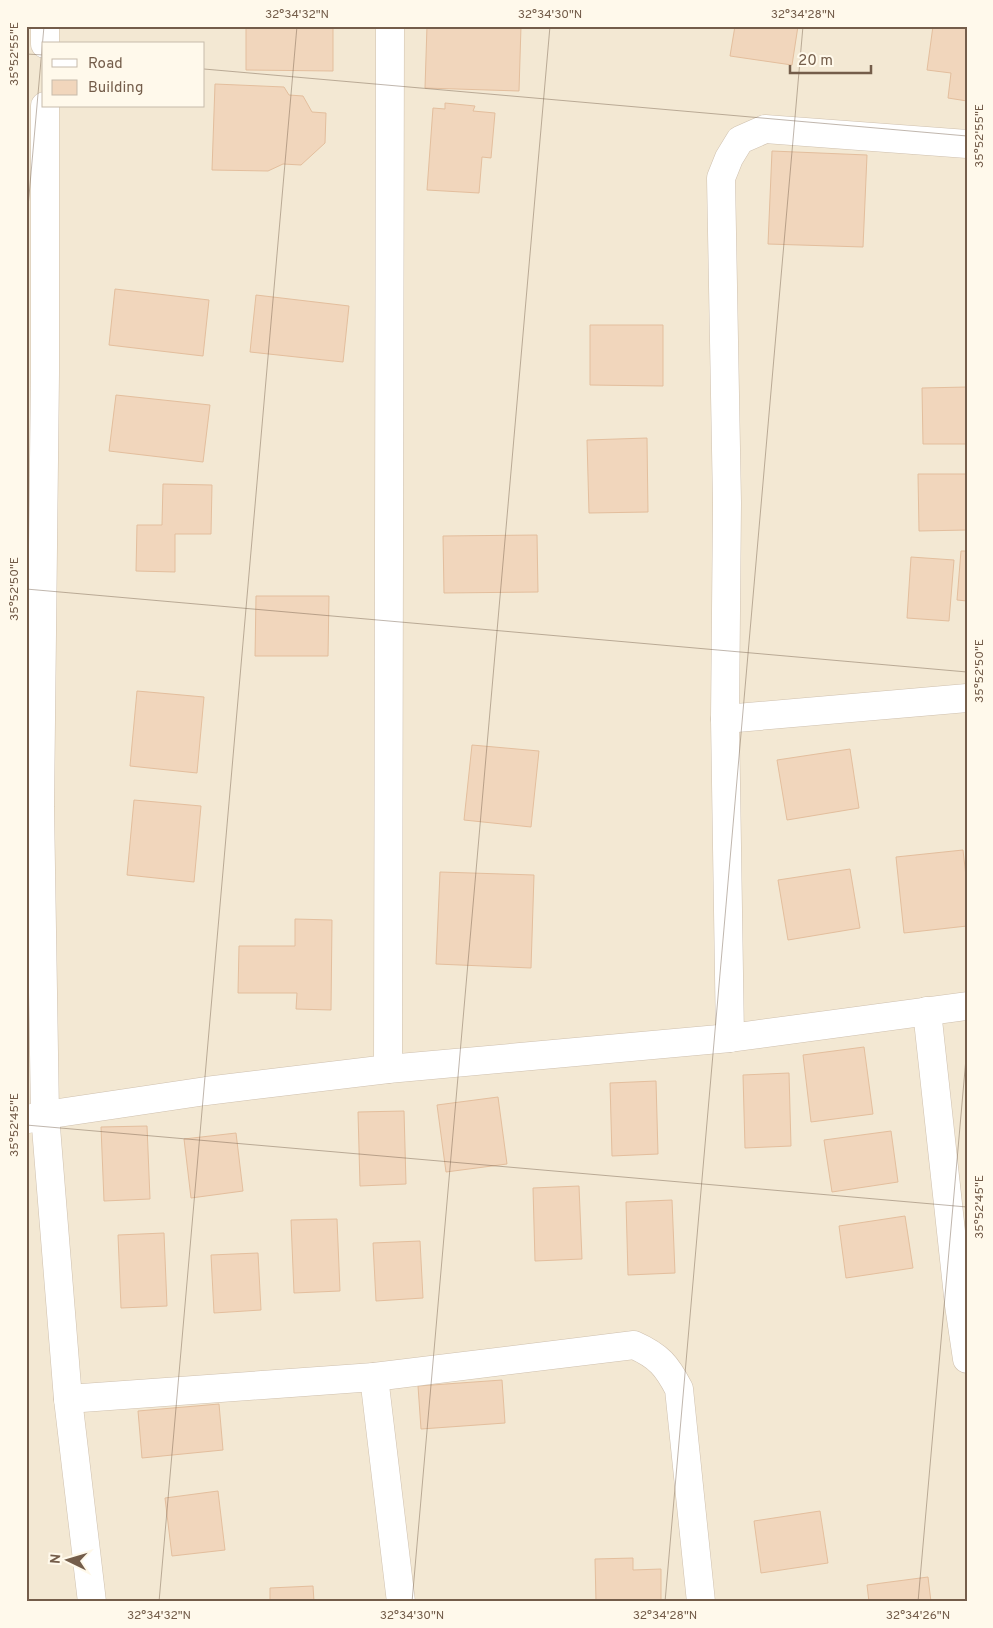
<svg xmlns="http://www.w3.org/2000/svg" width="993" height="1628" font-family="Overpass,sans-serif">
  <rect width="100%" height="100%" fill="#fcf5e4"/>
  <path fill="#f3e8d3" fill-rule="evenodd" d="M 26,26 L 967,26 L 967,1602 L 26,1602 ZM 44,44 L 204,44 L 204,106 L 44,106 Z"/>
  <g fill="#f1d6bc" stroke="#e3be9d">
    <path d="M 246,26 L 333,26 L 333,71 L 246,70 Z"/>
    <path d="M 427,26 L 521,26 L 519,91 L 425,88 Z"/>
    <path d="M 735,26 L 798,26 L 792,65 L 730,56 Z"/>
    <path d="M 933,26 L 967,26 L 967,101 L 948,98 L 951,73 L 927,70 Z"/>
    <path d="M 215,84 L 284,87 L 289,95 L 303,96 L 312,112 L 326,113 L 325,143 L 301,165 L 283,164 L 268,171 L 212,170 Z"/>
    <path d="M 445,103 L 475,106 L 473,111 L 495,113 L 491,158 L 482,157 L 479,193 L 427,190 L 433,108 L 445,109 Z"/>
    <path d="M 772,151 L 867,155 L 863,247 L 768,244 Z"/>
    <path d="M 115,289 L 209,300 L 203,356 L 109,345 Z"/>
    <path d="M 256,295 L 349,306 L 343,362 L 250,352 Z"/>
    <path d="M 590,325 L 663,325 L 663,386 L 590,385 Z"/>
    <path d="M 967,387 L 967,444 L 923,444 L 922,388 Z"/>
    <path d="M 116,395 L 210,405 L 203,462 L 109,451 Z"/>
    <path d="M 647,438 L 648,512 L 589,513 L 587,440 Z"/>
    <path d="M 918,474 L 967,474 L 967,530 L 919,531 Z"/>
    <path d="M 163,484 L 212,485 L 211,534 L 175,534 L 175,572 L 136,571 L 137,525 L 162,525 Z"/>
    <path d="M 537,535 L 538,592 L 444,593 L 443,536 Z"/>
    <path d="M 961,551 L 967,551 L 967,601 L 957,600 Z"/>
    <path d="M 911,557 L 954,560 L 949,621 L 907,618 Z"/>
    <path d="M 256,596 L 329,596 L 328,656 L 255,656 Z"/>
    <path d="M 137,691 L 204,697 L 197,773 L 130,766 Z"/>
    <path d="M 472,745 L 539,751 L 531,827 L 464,820 Z"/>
    <path d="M 850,749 L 859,808 L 787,820 L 777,760 Z"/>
    <path d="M 134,800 L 201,806 L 194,882 L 127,875 Z"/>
    <path d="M 963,850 L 967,885 L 967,926 L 904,933 L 896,857 Z"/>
    <path d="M 850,869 L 860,928 L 788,940 L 778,880 Z"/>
    <path d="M 440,872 L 534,875 L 531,968 L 436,964 Z"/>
    <path d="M 295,919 L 332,920 L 331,1010 L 296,1009 L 297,993 L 238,993 L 239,946 L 295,946 Z"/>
    <path d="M 864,1047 L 873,1114 L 811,1122 L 803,1055 Z"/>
    <path d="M 789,1073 L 791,1146 L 745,1148 L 743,1075 Z"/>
    <path d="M 656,1081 L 658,1154 L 612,1156 L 610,1083 Z"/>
    <path d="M 498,1097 L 507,1164 L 446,1172 L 437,1105 Z"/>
    <path d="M 404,1111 L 406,1184 L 360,1186 L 358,1112 Z"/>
    <path d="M 147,1126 L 150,1199 L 104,1201 L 101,1127 Z"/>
    <path d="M 891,1131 L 898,1182 L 832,1192 L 824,1140 Z"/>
    <path d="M 236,1133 L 243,1191 L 191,1198 L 184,1139 Z"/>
    <path d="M 579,1186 L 582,1259 L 535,1261 L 533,1188 Z"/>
    <path d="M 672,1200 L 675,1273 L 628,1275 L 626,1202 Z"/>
    <path d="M 905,1216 L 913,1268 L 846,1278 L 839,1226 Z"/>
    <path d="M 337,1219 L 340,1291 L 294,1293 L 291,1220 Z"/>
    <path d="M 164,1233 L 167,1306 L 121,1308 L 118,1235 Z"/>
    <path d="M 420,1241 L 423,1298 L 376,1301 L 373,1243 Z"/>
    <path d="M 258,1253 L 261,1310 L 214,1313 L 211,1255 Z"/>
    <path d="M 502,1380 L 505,1423 L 421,1429 L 418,1386 Z"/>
    <path d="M 219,1404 L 223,1450 L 142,1458 L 138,1411 Z"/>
    <path d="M 218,1491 L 225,1550 L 172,1556 L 165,1498 Z"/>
    <path d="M 820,1511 L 828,1563 L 761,1573 L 754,1521 Z"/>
    <path d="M 633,1558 L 633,1570 L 661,1569 L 661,1602 L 596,1602 L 595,1559 Z"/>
    <path d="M 928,1577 L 931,1602 L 869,1602 L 867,1585 Z"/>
    <path d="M 313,1586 L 314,1602 L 270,1602 L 270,1588 Z"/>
  </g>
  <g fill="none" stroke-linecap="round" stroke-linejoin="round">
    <g stroke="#cfc0ae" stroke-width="29">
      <g id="minor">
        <path d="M 45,44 L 45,26"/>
        <path d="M 45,106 L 45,373 L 40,807 L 45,1115 L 68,1399 L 92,1602"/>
        <path d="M 725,719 L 967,698"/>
        <path d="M 927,1011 L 959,1305 L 967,1359"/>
        <path d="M 730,1038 L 725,719 L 727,503 L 721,178 L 729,158 L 740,140 L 765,129 L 967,144"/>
        <path d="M 388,1069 L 390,26"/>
        <path d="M 28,1119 L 45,1115 L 206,1091 L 388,1069 L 730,1038 L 967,1006"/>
        <path d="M 374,1377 L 401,1602"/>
        <path d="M 68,1399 L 374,1377 L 634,1345 C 659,1356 667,1366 679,1389 L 701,1602"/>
      </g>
    </g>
    <use href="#minor" stroke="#fff" stroke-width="28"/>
  </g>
  <path fill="none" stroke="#745d4a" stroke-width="1" stroke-opacity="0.45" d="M 26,54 L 44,55M 204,69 L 967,136M 26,230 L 44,26M 26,589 L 967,672M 26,1125 L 967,1207M 159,1602 L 297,26M 412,1602 L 550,26M 665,1602 L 803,26M 918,1602 L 967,1047"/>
  <rect width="993" height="1628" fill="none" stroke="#fff9eb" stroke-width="55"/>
  <rect x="42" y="42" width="162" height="65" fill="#fff9eb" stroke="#c7bbab"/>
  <rect x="52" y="59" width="25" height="8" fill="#ffffff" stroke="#c7bbab"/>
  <text x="88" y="68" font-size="15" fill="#745d4a">Road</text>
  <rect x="52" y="80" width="25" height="15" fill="#f1d6bc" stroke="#c7bbab"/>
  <text x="88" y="92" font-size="15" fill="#745d4a">Building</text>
  <g transform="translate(68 1560) rotate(275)" stroke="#fff9eb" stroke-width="4" paint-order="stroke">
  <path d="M0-4L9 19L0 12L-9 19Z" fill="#745d4a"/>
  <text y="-8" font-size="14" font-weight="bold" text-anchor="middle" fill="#745d4a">N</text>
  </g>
  <path d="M790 65v8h81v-8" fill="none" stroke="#745d4a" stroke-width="2.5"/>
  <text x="798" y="65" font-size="15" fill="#745d4a" stroke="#fff9eb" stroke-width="4" paint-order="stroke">20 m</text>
  <rect x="28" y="28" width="938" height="1572" fill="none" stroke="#745d4a" stroke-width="2"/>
  <g font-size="12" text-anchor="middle" fill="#745d4a">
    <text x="297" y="18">32°34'32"N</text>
    <text x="550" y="18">32°34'30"N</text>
    <text x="803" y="18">32°34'28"N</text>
    <text transform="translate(14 54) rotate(-90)" y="4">35°52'55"E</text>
    <text transform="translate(979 136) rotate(-90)" y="4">35°52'55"E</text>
    <text transform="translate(14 589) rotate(-90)" y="4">35°52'50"E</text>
    <text transform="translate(979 671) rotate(-90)" y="4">35°52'50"E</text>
    <text transform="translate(14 1125) rotate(-90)" y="4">35°52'45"E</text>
    <text transform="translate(979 1207) rotate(-90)" y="4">35°52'45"E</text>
    <text x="159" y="1619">32°34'32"N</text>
    <text x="412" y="1619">32°34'30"N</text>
    <text x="665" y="1619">32°34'28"N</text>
    <text x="918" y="1619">32°34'26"N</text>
  </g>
</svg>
